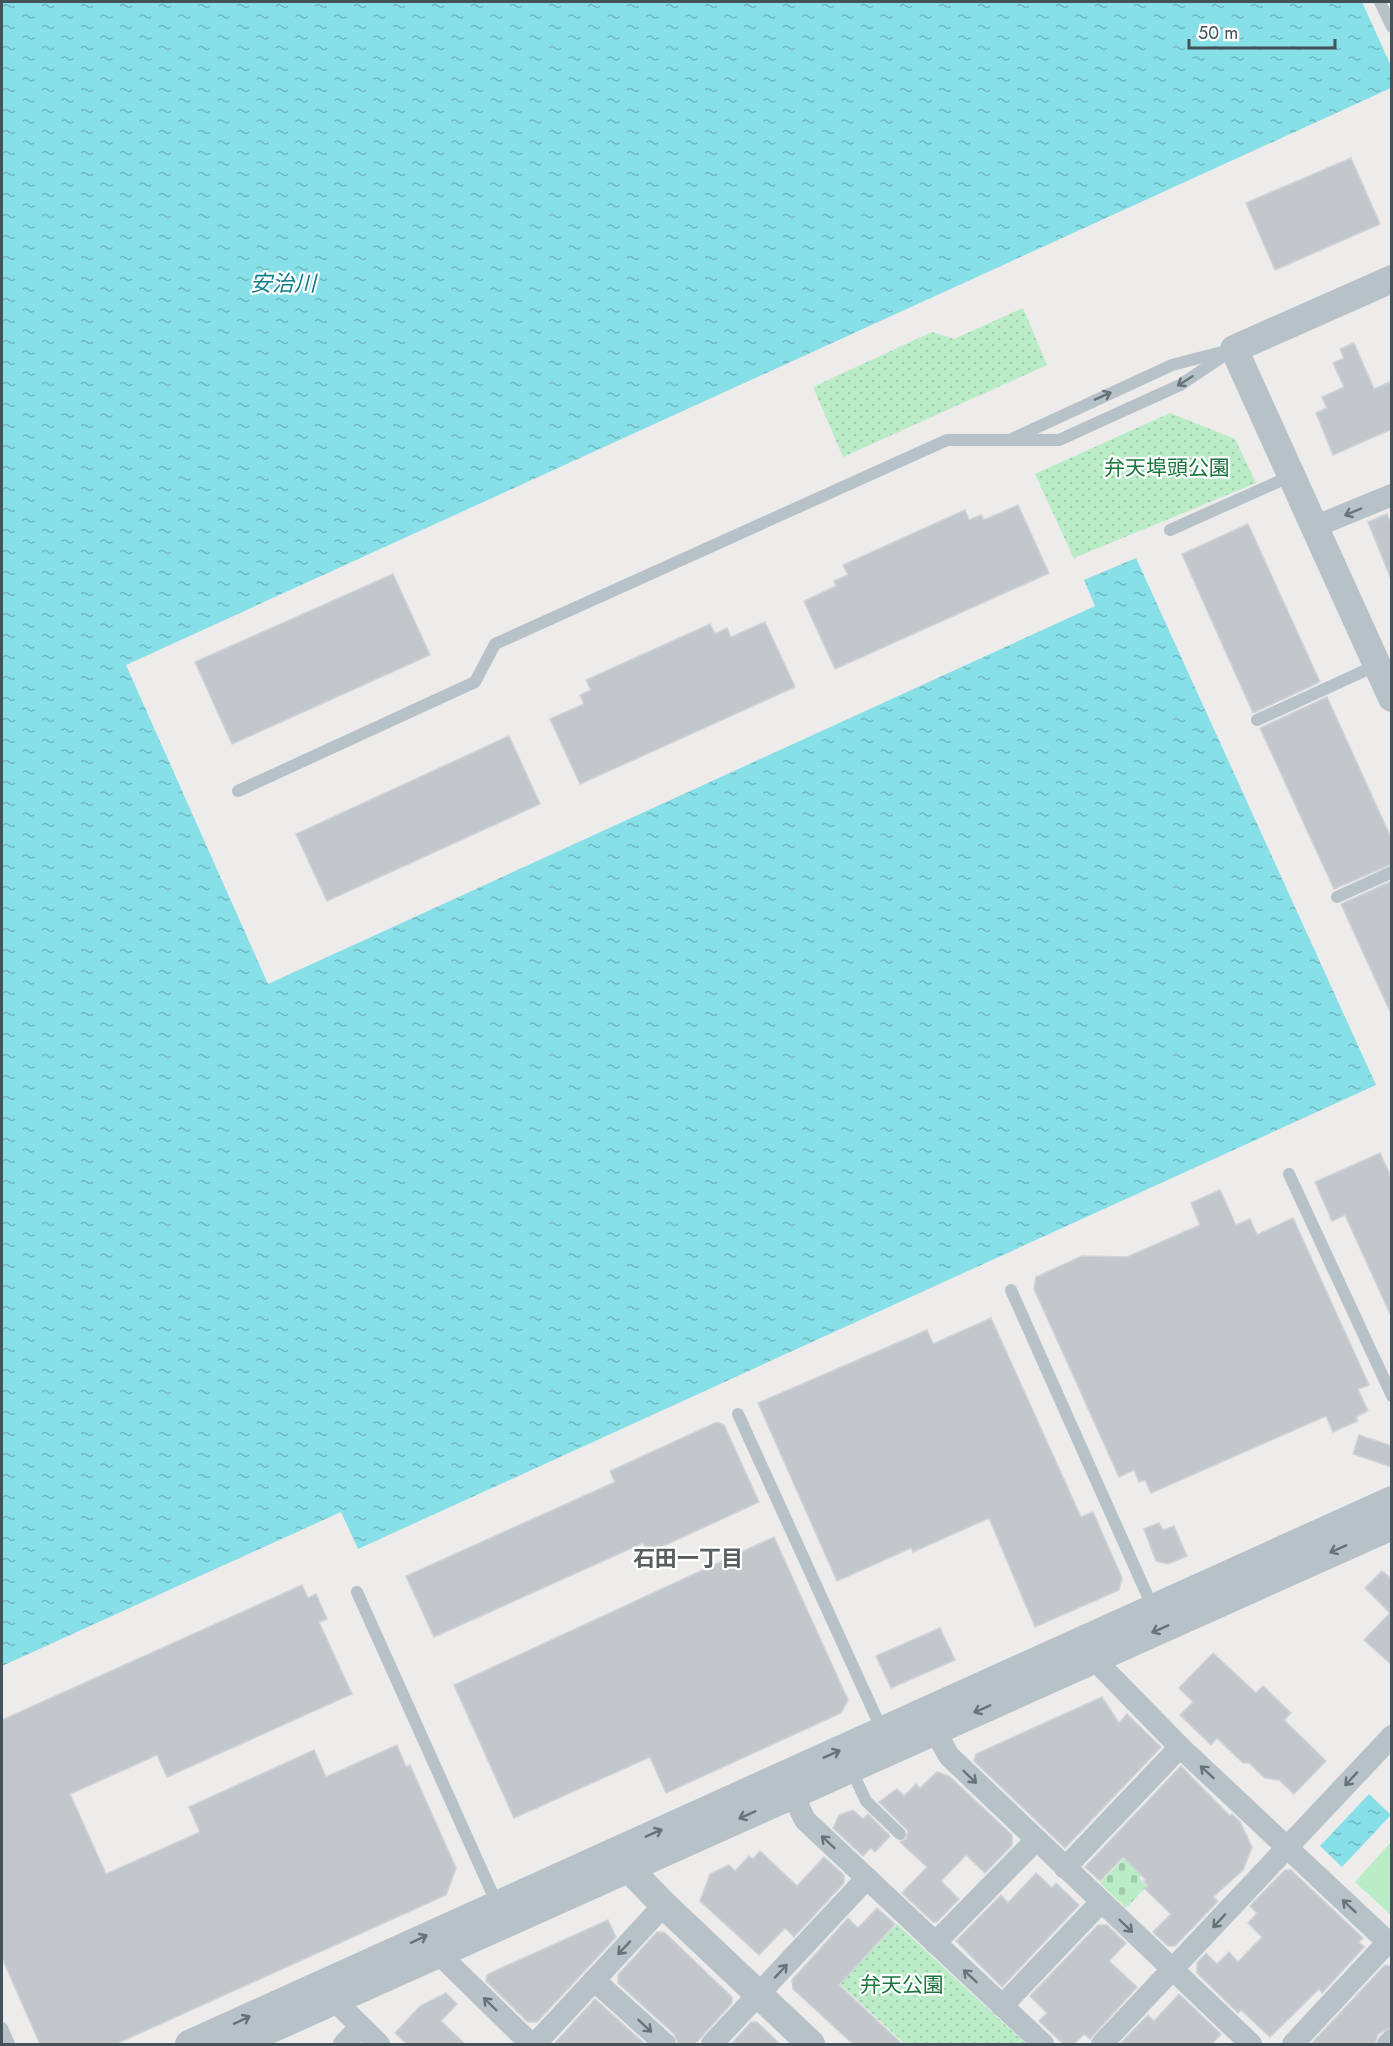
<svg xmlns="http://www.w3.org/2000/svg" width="1393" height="2046" font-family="Jost,'Noto Sans JP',sans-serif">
  <defs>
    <pattern id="cemetery-stones" width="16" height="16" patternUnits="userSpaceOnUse" patternTransform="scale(1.5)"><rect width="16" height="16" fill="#b9ecc7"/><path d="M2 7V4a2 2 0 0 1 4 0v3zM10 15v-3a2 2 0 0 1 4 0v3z" fill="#a0ccad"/></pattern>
    <pattern id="park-dots" width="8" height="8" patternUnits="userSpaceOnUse" patternTransform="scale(1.5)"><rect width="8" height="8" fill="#b9ecc7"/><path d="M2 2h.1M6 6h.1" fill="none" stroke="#a0ccad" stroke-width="1.8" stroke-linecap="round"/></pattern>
    <pattern id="water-ripples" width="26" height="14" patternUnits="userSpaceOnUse" patternTransform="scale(1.5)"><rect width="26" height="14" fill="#87dfe8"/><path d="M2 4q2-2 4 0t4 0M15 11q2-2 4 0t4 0" fill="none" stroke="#70b7bf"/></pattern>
  </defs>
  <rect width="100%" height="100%" fill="#eeebeb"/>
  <path fill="url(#cemetery-stones)" d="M 1147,1835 L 1165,1851 L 1139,1878 L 1147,1886 L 1126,1908 L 1100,1883 Z"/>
  <g fill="url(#park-dots)">
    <path d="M 1023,308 L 1047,365 L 843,457 L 813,387 L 932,332 L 954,339 Z"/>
    <path d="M 1170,413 L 1235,439 L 1256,483 L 1074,558 L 1075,561 L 1035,474 Z"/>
    <path d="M 897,1924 L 1026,2044 L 905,2044 L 840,1984 Z"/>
  </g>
  <path fill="#b9ecc7" d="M 1391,1842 L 1391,1915 L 1355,1882 Z"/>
  <g fill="url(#water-ripples)">
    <path d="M 2,2 L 1362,2 L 1391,66 L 1391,88 L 126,665 L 268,984 L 1095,606 L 1084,580 L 1136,558 L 1376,1085 L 358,1549 L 341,1512 L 2,1666 Z"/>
    <path d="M 1369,1794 L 1391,1815 L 1342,1867 L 1320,1846 Z"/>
  </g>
  <g fill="#c2c7cb" stroke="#cfd2d7" stroke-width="1.5">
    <path d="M 1351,158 L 1380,224 L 1275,270 L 1246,203 Z"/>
    <path d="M 1354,343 L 1374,389 L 1392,381 L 1392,429 L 1333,455 L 1316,413 L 1327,408 L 1322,397 L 1344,387 L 1333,363 L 1344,358 L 1340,349 Z"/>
    <path d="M 1018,505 L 1049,573 L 835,669 L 804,601 L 836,586 L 834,581 L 848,575 L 843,565 L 965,510 L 969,520 L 981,515 L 984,520 Z"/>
    <path d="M 1387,514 L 1392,526 L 1391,579 L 1368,522 Z"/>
    <path d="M 1248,524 L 1320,682 L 1253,713 L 1182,554 Z"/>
    <path d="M 393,574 L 430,655 L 232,744 L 195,662 Z"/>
    <path d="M 765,622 L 795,687 L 580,784 L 550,719 L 584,704 L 580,695 L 591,690 L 586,680 L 710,624 L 715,634 L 727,628 L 731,637 Z"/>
    <path d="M 1327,697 L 1392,840 L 1392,864 L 1334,889 L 1260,728 Z"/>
    <path d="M 509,736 L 540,804 L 327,901 L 296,834 Z"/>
    <path d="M 1392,881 L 1392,1016 L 1341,904 Z"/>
    <path d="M 1380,1153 L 1392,1179 L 1392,1318 L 1345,1215 L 1332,1221 L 1315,1182 Z"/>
    <path d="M 1220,1190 L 1236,1225 L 1250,1219 L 1257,1235 L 1293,1218 L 1369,1385 L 1358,1389 L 1368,1411 L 1356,1417 L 1358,1421 L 1333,1432 L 1326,1416 L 1151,1493 L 1145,1480 L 1139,1482 L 1134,1470 L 1119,1477 L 1034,1289 L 1036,1277 L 1082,1256 L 1127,1257 L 1200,1225 L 1191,1203 Z"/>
    <path d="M 991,1318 L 1081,1517 L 1093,1512 L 1122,1578 L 1119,1590 L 1035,1627 L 989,1518 L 913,1552 L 911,1548 L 837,1581 L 758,1403 L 927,1330 L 933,1344 Z"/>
    <path d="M 717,1422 L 724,1425 L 759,1502 L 648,1553 L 643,1543 L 434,1637 L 406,1576 L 615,1482 L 610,1471 Z"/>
    <path d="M 1359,1435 L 1392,1446 L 1392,1467 L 1353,1454 Z"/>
    <path d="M 1159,1523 L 1163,1530 L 1174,1526 L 1187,1556 L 1168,1564 L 1156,1561 L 1144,1529 Z"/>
    <path d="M 774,1537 L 848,1700 L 841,1713 L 666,1793 L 650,1757 L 514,1818 L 454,1685 Z"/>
    <path d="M 1382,1571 L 1392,1579 L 1392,1665 L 1364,1640 L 1390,1613 L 1365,1588 Z"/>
    <path d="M 302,1585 L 308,1598 L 316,1594 L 327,1619 L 319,1622 L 352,1694 L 167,1777 L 157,1755 L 70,1794 L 106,1874 L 200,1832 L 189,1807 L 314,1750 L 326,1777 L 397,1745 L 406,1767 L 410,1765 L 456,1868 L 446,1895 L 116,2044 L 40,2044 L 2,1958 L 2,1720 Z"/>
    <path d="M 940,1628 L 955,1660 L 891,1688 L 876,1656 Z"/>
    <path d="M 1213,1653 L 1256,1693 L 1263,1686 L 1291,1713 L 1284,1720 L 1326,1761 L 1294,1794 L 1279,1780 L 1265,1778 L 1249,1763 L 1243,1763 L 1217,1738 L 1211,1745 L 1180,1715 L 1193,1702 L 1179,1688 Z"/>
    <path d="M 1102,1697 L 1119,1723 L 1127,1714 L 1161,1747 L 1065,1848 L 974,1761 L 976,1754 Z"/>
    <path d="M 1181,1766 L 1230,1816 L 1232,1814 L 1240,1822 L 1252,1847 L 1243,1870 L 1213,1897 L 1218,1901 L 1175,1946 L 1168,1946 L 1153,1932 L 1171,1914 L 1145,1889 L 1148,1885 L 1144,1881 L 1146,1880 L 1123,1857 L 1100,1881 L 1085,1867 Z"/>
    <path d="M 937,1772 L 949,1776 L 1012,1835 L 1012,1845 L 985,1873 L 966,1855 L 941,1881 L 959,1899 L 937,1922 L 933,1922 L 902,1893 L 927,1867 L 900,1842 L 906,1839 L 908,1831 L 879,1802 L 897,1789 L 904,1796 L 916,1784 L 920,1788 Z"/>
    <path d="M 853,1810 L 863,1819 L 868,1814 L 890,1836 L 875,1852 L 871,1848 L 863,1856 L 833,1828 L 839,1815 Z"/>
    <path d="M 760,1851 L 797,1886 L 824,1857 L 844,1875 L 844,1883 L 794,1937 L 785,1928 L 759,1955 L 700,1901 L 710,1874 L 729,1865 L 735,1871 L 749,1856 L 753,1859 Z"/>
    <path d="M 1285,1870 L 1291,1870 L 1363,1938 L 1359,1942 L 1364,1947 L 1322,1993 L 1319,1989 L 1270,2037 L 1241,2010 L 1238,2013 L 1197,1973 L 1197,1963 L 1206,1953 L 1217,1964 L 1229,1952 L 1238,1962 L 1262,1937 L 1248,1923 L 1257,1913 L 1250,1906 Z"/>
    <path d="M 1036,1873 L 1052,1888 L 1056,1883 L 1079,1905 L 1002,1987 L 956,1941 L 1001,1895 L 1008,1903 Z"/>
    <path d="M 877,1908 L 895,1924 L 839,1985 L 902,2044 L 853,2044 L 793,1989 L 792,1980 L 848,1918 L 858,1928 Z"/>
    <path d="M 608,1920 L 616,1937 L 537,2022 L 528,2022 L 486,1981 L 487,1975 L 499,1969 Z"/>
    <path d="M 1098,1925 L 1107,1925 L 1126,1943 L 1109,1961 L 1137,1987 L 1090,2039 L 1084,2034 L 1074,2044 L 1063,2044 L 1039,2021 L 1047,2013 L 1030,1996 Z"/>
    <path d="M 657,1932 L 664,1932 L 732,1997 L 732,2003 L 695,2044 L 678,2044 L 674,2034 L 618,1983 L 618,1975 Z"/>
    <path d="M 1385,1965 L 1392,1966 L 1392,2027 L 1378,2034 L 1375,2044 L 1311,2044 Z"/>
    <path d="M 446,1993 L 457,2004 L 441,2021 L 465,2044 L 407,2044 L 395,2033 L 420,2006 Z"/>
    <path d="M 1179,1994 L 1221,2034 L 1212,2044 L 1120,2044 L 1148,2015 L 1154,2021 Z"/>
    <path d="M 595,1999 L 645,2044 L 554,2044 Z"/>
    <path d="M 751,2022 L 757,2022 L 780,2044 L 731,2044 Z"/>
  </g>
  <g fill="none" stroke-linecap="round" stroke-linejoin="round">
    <g stroke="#b6c2c8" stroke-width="12">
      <path d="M 1380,2 L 1392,27"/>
      <path d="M 1014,438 L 1172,365 L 1222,352"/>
      <path d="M 1170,530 L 1291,476"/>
      <path d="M 1257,720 L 1377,665"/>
      <path d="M 238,791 L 475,682 L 495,644 L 947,440 L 1059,440 L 1180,385 L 1234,349"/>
      <path d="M 1337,897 L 1392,872"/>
      <path d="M 1289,1174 L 1392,1396"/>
      <path d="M 1011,1290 L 1153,1608"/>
      <path d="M 738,1414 L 882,1730"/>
      <path d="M 357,1592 L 497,1904"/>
      <path d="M 851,1769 L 866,1801 L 900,1834"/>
      <path d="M 2,2028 L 9,2044"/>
    </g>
    <g stroke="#b6c2c8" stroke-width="22">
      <path d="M 1314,527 L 1392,495"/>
      <path d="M 1094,1659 L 1180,1747 L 1392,1946"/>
      <path d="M 935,1731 L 949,1756 L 1251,2044"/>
      <path d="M 793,1795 L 805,1820 L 1043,2044"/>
      <path d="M 1065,1868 L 1180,1747"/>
      <path d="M 935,1943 L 1036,1840"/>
      <path d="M 439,1954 L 531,2044"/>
      <path d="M 594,1980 L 665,2044"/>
      <path d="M 335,2001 L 379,2044"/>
      <path d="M 1002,2006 L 1101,1902"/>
      <path d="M 344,2044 L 360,2027"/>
      <path d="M 535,2044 L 664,1905"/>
      <path d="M 712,2044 L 867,1878"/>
      <path d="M 1102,2044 L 1392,1736"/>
      <path d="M 1293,2044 L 1388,1942"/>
      <path d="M 1388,2044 L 1392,2040"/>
    </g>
    <g stroke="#b6c2c8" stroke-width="28">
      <path d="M 1392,279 L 1234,349 L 1392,698"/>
      <path d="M 622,1853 L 629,1869 L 664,1905 L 811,2044"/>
      <path d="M 189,2044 L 1392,1500"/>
      <path d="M 238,2044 L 1392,1526"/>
    </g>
  </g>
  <defs><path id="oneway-shaft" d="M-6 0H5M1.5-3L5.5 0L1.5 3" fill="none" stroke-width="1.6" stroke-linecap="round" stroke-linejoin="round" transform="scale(1.5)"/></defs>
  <g stroke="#66737a">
    <use href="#oneway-shaft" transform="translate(1185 381) rotate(148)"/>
    <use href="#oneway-shaft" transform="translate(1103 396) rotate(-24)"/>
    <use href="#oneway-shaft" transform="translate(1353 512) rotate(157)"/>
    <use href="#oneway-shaft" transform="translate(1338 1549) rotate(156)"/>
    <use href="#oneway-shaft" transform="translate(1160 1629) rotate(156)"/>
    <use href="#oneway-shaft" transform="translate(982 1709) rotate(156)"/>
    <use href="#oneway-shaft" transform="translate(832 1754) rotate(-24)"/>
    <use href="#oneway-shaft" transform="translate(1207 1772) rotate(-137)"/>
    <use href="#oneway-shaft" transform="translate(970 1777) rotate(44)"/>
    <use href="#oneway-shaft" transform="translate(1351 1779) rotate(133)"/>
    <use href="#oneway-shaft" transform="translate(747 1815) rotate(156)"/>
    <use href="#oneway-shaft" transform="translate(654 1833) rotate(-24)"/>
    <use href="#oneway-shaft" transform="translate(828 1842) rotate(-137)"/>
    <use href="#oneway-shaft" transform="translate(1349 1906) rotate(-137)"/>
    <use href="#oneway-shaft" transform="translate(1219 1921) rotate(133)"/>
    <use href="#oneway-shaft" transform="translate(1126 1926) rotate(44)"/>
    <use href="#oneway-shaft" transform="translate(419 1939) rotate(-25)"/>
    <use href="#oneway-shaft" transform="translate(624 1948) rotate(133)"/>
    <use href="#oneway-shaft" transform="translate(781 1971) rotate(-47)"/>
    <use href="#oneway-shaft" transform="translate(970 1976) rotate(-137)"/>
    <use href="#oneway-shaft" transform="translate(490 2004) rotate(-136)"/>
    <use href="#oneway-shaft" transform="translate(242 2020) rotate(-25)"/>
    <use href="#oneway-shaft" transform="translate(645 2026) rotate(43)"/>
  </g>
  <g text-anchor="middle" stroke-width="4.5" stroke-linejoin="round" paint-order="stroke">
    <g font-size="21" fill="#19753d" stroke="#fff">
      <text x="1167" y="475">弁天埠頭公園</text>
      <text x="902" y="1992">弁天公園</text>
    </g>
    <g font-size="22" font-style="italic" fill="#107e8a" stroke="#fff">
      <text x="283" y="291">安治川</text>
    </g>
    <g font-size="22" font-weight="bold" fill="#585d60" stroke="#fff">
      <text x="688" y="1566">石田一丁目</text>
    </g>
  </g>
  <rect width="1393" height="2046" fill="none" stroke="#445158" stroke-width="6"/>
  <path d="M1189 39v9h146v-9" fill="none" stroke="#445158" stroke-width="3"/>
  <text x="1198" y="39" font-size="18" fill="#445158" stroke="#ffffff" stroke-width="4.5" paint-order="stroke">50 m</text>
</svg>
